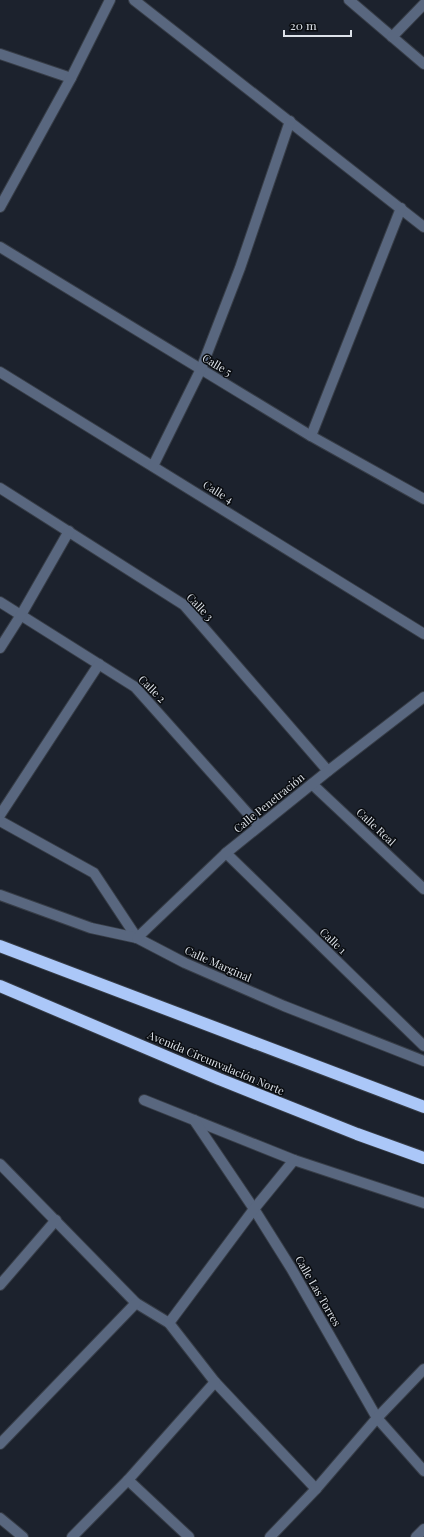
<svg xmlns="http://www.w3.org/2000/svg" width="424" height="1537" font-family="'Playfair Display',serif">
  <rect width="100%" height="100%" fill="#1c222d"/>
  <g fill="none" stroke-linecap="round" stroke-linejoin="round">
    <g stroke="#373d47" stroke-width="12">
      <g id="minor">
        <path d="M 134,0 L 424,227"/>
        <path d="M 349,0 L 424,64"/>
        <path d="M 392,37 L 424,4"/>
        <path d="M 0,54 L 71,78"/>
        <path d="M 0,207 L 71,78 L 110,0"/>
        <path d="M 0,247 L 311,436 L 424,499"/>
        <path d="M 0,372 L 424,634"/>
        <path d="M 311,436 L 401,208"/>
        <path d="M 153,466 L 201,369 L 240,268 L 290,121"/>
        <path d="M 0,488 L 184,605 L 328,771"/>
        <path d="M 0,602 L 135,687 L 259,826"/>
        <path d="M 0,648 L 21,615 L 69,531"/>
        <path d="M 312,784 L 424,889"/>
        <path d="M 0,815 L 99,664"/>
        <path d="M 0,821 L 94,873 L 137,938"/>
        <path d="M 226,853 L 424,1046"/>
        <path d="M 0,895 L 91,928 L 137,938 L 185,963 L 284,1006 L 424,1061"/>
        <path d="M 137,938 L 226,853 L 328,771 L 424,697"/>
        <path d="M 144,1100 L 294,1160 L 424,1203"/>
        <path d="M 194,1120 L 254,1209 L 291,1268 L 377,1418 L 424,1471"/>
        <path d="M 0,1164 L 136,1303 L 169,1323 L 215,1382 L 316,1489"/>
        <path d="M 0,1285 L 56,1220"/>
        <path d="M 169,1323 L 254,1209 L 294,1160"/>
        <path d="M 0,1444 L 136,1303"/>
        <path d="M 128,1480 L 189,1537"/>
        <path d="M 0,1518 L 23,1537"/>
        <path d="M 72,1537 L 128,1480 L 215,1382"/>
        <path d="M 270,1537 L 316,1489 L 377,1418 L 424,1369"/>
        <path d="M 416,1537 L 424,1529"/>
      </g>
    </g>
    <g stroke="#373d47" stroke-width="14">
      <g id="motorway">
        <path d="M 0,946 L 424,1107"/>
        <path d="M 0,986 L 219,1079 L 357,1134 L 424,1158"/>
      </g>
    </g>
    <use href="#minor" stroke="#59677f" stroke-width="10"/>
    <use href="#motorway" stroke="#abc7f8" stroke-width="12"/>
  </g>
  <g text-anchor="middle" stroke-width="3" stroke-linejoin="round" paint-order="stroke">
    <g font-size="11" fill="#dde2e9" stroke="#090c10">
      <text transform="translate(217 365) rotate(31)" y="4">Calle 5</text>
      <text transform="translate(218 492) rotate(32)" y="4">Calle 4</text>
      <text transform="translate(200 607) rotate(46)" y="4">Calle 3</text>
      <text transform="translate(152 689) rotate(45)" y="4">Calle 2</text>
      <text transform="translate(269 803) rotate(-39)" y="4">Calle Penetración</text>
      <text transform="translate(376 827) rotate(43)" y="4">Calle Real</text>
      <text transform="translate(333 941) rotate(44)" y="4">Calle 1</text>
      <text transform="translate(218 964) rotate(24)" y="4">Calle Marginal</text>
      <text transform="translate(216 1063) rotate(23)" y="4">Avenida Circunvalación Norte</text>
      <text transform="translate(318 1291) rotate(60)" y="4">Calle Las Torres</text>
    </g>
  </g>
  <path d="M284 30v6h67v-6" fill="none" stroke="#dde2e9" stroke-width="2"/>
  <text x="290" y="30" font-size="12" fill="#dde2e9" stroke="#090c10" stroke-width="3" paint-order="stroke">20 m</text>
</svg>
